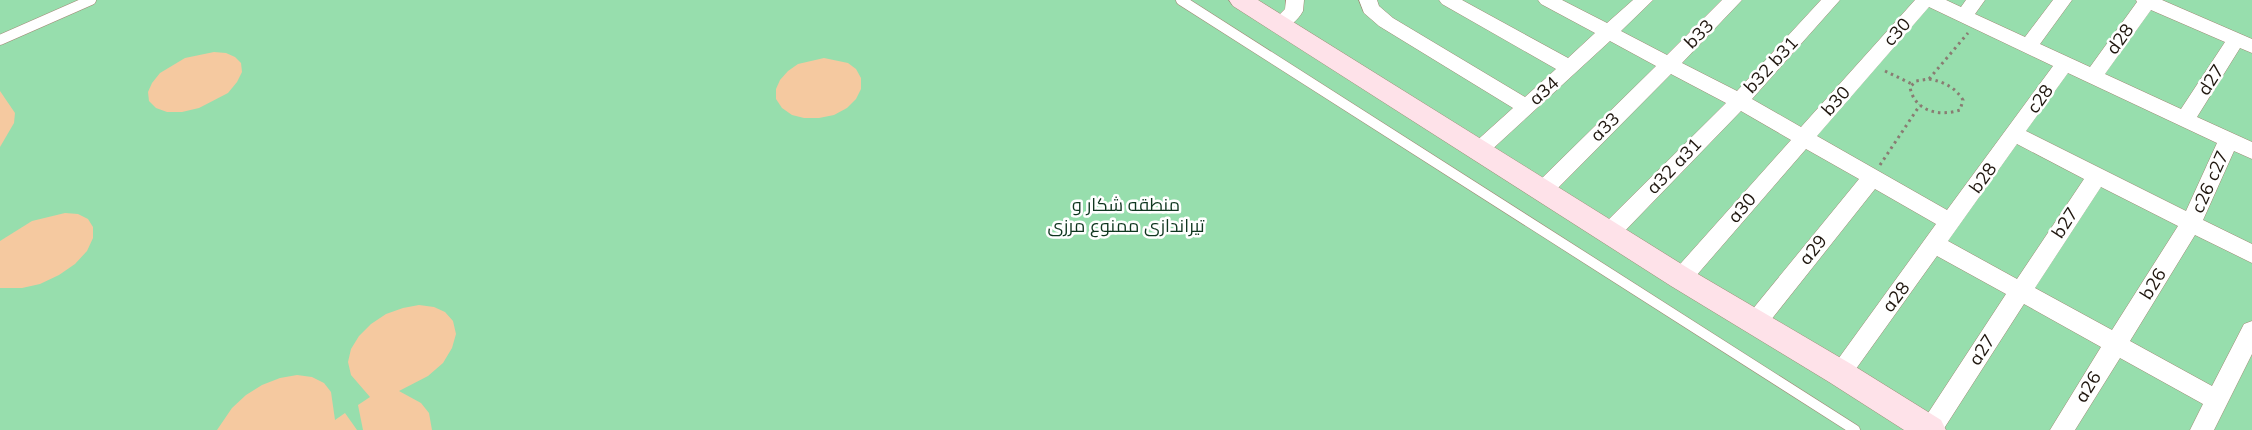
<svg xmlns="http://www.w3.org/2000/svg" width="2252" height="430" font-family="Mulish,Cairo,sans-serif">
  <rect width="100%" height="100%" fill="#ffefe1"/>
  <rect fill="#97dead" x="0" y="0" width="2252" height="430"/>
  <g fill="#f5c9a0">
    <path d="M 214,52 L 226,53 L 235,57 L 241,63 L 242,72 L 237,82 L 228,93 L 199,108 L 182,112 L 167,112 L 156,108 L 149,101 L 148,92 L 152,83 L 160,73 L 185,58 Z"/>
    <path d="M 824,58 L 848,63 L 856,69 L 861,78 L 861,89 L 856,99 L 847,108 L 834,115 L 819,118 L 804,118 L 792,115 L 782,108 L 776,99 L 776,89 L 780,80 L 788,71 L 798,64 Z"/>
    <path d="M 0,91 L 15,113 L 14,123 L 0,147 Z"/>
    <path d="M 65,213 L 78,214 L 88,219 L 93,227 L 93,238 L 87,251 L 75,264 L 59,275 L 40,284 L 22,288 L 0,288 L 0,241 L 32,221 Z"/>
    <path d="M 419,305 L 434,307 L 445,312 L 453,321 L 456,334 L 452,348 L 443,363 L 428,376 L 399,391 L 421,403 L 429,413 L 432,430 L 363,430 L 358,405 L 370,397 L 351,375 L 348,362 L 351,349 L 359,336 L 371,324 L 386,314 L 403,308 Z"/>
    <path d="M 297,375 L 312,377 L 324,383 L 331,392 L 335,420 L 345,413 L 357,430 L 217,430 L 232,408 L 246,395 L 262,385 L 280,378 Z"/>
  </g>
  <g fill="none" stroke-linecap="round" stroke-linejoin="round">
    <g stroke="#9f8772" stroke-width="11">
      <g id="lane">
        <path d="M 1181,0 L 1855,430"/>
        <path d="M 0,40 L 91,0"/>
      </g>
    </g>
    <g stroke="#9f8772" stroke-width="1">
      <g id="street">
        <path d="M 1286,0 L 1304,0 L 1303,11 C 1297,22 1285,32 1272,28 L 1270,24 L 1285,9 Z"/>
        <path d="M 1359,0 L 1377,0 L 1379,6 L 1393,18 L 1525,97 L 1556,69 L 1442,4 L 1439,0 L 1462,0 L 1568,58 L 1595,33 L 1541,4 L 1538,0 L 1562,0 L 1607,23 L 1633,0 L 1653,0 L 1621,31 L 1667,55 L 1722,0 L 1742,0 L 1682,63 L 1737,91 L 1821,0 L 1840,0 L 1752,99 L 1801,127 L 1915,0 L 1946,0 L 1961,7 L 1966,0 L 1985,0 L 1975,14 L 2025,37 L 2053,0 L 2072,0 L 2040,44 L 2090,67 L 2137,2 L 2136,0 L 2162,0 L 2252,39 L 2252,53 L 2240,48 L 2197,117 L 2252,142 L 2252,159 L 2234,151 L 2203,220 L 2252,244 L 2252,263 L 2195,235 L 2130,341 L 2212,386 L 2244,324 L 2252,321 L 2252,354 L 2214,430 L 2190,430 L 2203,404 L 2120,358 L 2075,430 L 2050,430 L 2101,347 L 2024,304 L 1943,430 L 1917,430 L 2006,294 L 1937,256 L 1848,380 L 1840,383 L 1832,380 L 1828,373 L 1936,224 L 1875,189 L 1763,330 L 1755,332 L 1747,330 L 1744,323 L 1747,316 L 1859,179 L 1806,149 L 1689,284 L 1681,287 L 1673,284 L 1670,278 L 1673,272 L 1791,140 L 1741,111 L 1618,238 L 1610,240 L 1602,238 L 1599,232 L 1602,226 L 1726,103 L 1671,74 L 1550,196 L 1543,198 L 1536,196 L 1533,190 L 1536,184 L 1656,66 L 1610,41 L 1487,154 L 1480,157 L 1473,154 L 1470,149 L 1473,144 L 1513,108 L 1379,26 L 1364,13 ZM 1929,7 L 2053,66 L 1947,210 L 1817,136 ZM 2151,10 L 2225,42 L 2181,109 L 2105,74 ZM 2068,73 L 2217,143 L 2186,211 L 2026,131 ZM 2017,144 L 2084,179 L 2017,279 L 1948,241 ZM 2101,187 L 2178,226 L 2112,330 L 2035,288 Z"/>
      </g>
    </g>
    <g stroke="#9f8772" stroke-width="1">
      <path id="secondary" d="M 1229,0 L 1258,0 L 1691,270 L 1851,364 L 1941,420 L 1946,430 L 1904,430 L 1829,382 L 1671,286 L 1233,6 Z"/>
    </g>
    <g stroke="#897c72" stroke-width="3" stroke-dasharray="2.5 4" stroke-linecap="butt">
      <path d="M 1885,71 L 1912,84"/>
      <path d="M 1929,79 C 1944,82 1955,87 1963,100 L 1960,110 C 1939,117 1914,111 1910,87 L 1916,81 Z"/>
      <path d="M 1929,79 L 1968,33"/>
      <path d="M 1880,165 L 1920,105"/>
    </g>
    <use href="#lane" stroke="#fff" stroke-width="10"/>
    <use href="#street" fill="#fff" fill-rule="evenodd"/>
    <use href="#secondary" fill="#fee2e9" fill-rule="evenodd"/>
  </g>
  <g text-anchor="middle" stroke-width="5" stroke-linejoin="round" paint-order="stroke">
    <g font-size="18" fill="#1f160e" stroke="#fff">
      <text transform="translate(1897 32) rotate(-48)" y="6">c30</text>
      <text transform="translate(1699 34) rotate(-45)" y="6">b33</text>
      <text transform="translate(2120 39) rotate(-54)" y="6">d28</text>
      <text transform="translate(1771 65) rotate(-47)" y="6">b32 b31</text>
      <text transform="translate(2211 80) rotate(-57)" y="6">d27</text>
      <text transform="translate(1544 91) rotate(-42)" y="6">a34</text>
      <text transform="translate(2040 99) rotate(-54)" y="6">c28</text>
      <text transform="translate(1836 101) rotate(-48)" y="6">b30</text>
      <text transform="translate(1605 127) rotate(-45)" y="6">a33</text>
      <text transform="translate(1674 166) rotate(-46)" y="6">a32 a31</text>
      <text transform="translate(1983 178) rotate(-54)" y="6">b28</text>
      <text transform="translate(2210 182) rotate(-66)" y="6">c26 c27</text>
      <text transform="translate(1742 208) rotate(-49)" y="6">a30</text>
      <text transform="translate(2065 223) rotate(-57)" y="6">b27</text>
      <text transform="translate(1813 250) rotate(-51)" y="6">a29</text>
      <text transform="translate(2153 284) rotate(-58)" y="6">b26</text>
      <text transform="translate(1896 297) rotate(-53)" y="6">a28</text>
      <text transform="translate(1982 350) rotate(-57)" y="6">a27</text>
      <text transform="translate(2088 387) rotate(-58)" y="6">a26</text>
    </g>
    <g font-size="18" fill="#103720" stroke="#fff">
      <text x="1126" y="211">منطقه شکار و<tspan x="1126" dy="21">تیراندازی ممنوع مرزی</tspan></text>
    </g>
  </g>
</svg>
